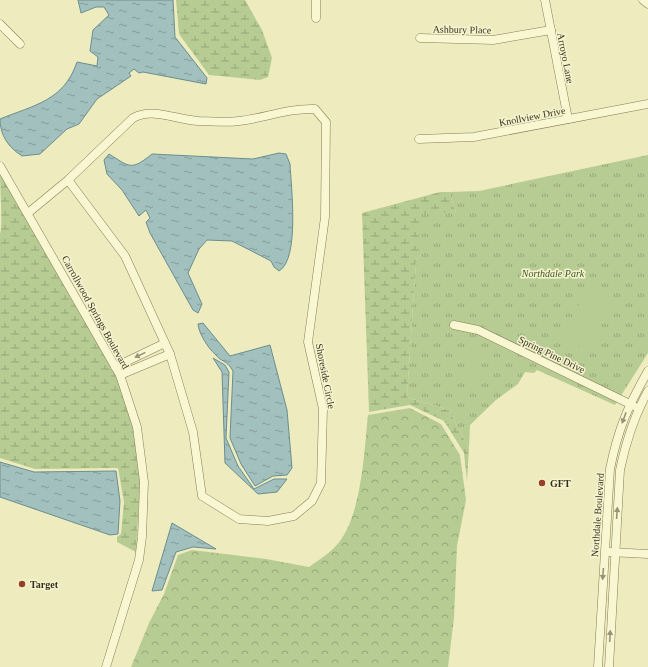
<svg xmlns="http://www.w3.org/2000/svg" width="648" height="667" font-family="'Times New Roman',serif">
  <defs>
    <pattern id="forest-crowns" width="20" height="18" patternUnits="userSpaceOnUse"><rect width="20" height="18" fill="#b7cc93"/><path d="M2 6a3 3 0 1 1 6 0M12 15a3 3 0 1 1 6 0" fill="none" stroke="#96a677"/></pattern>
    <pattern id="wetland-marsh" width="20" height="14" patternUnits="userSpaceOnUse"><rect width="20" height="14" fill="#b7cc93"/><path d="M1 5h8M5 5V1M11 12h8M15 12V8" fill="none" stroke="#96a677"/></pattern>
    <pattern id="park-tufts" width="24" height="20" patternUnits="userSpaceOnUse"><rect width="24" height="20" fill="#b7cc93"/><path d="M3 7l-1-3M5 7V3M7 7l1-3M15 17l-1-3M17 17v-4M19 17l1-3" fill="none" stroke="#96a677"/></pattern>
    <pattern id="water-ripples" width="26" height="14" patternUnits="userSpaceOnUse"><rect width="26" height="14" fill="#a2c0be"/><path d="M2 4q2-2 4 0t4 0M15 11q2-2 4 0t4 0" fill="none" stroke="#859c9a"/></pattern>
  </defs>
  <rect width="100%" height="100%" fill="#eeecbf"/>
  <path fill="url(#forest-crowns)" d="M 410,408 L 441,424 L 460,455 L 466,500 L 457,546 L 454,618 L 448,667 L 131,667 L 149,623 L 164,594 L 178,555 L 192,550 L 266,559 L 309,567 C 317,561 327,555 334,548 C 362,521 364,452 368,415 Z"/>
  <g fill="url(#wetland-marsh)">
    <path d="M 176,0 L 245,0 L 262,30 L 272,58 L 268,77 L 260,80 L 209,75 L 179,34 Z"/>
    <path d="M 0,174 L 116,376 L 133,428 L 140,482 L 136,552 L 117,542 L 117,537 L 121,534 L 124,502 L 118,468 L 35,469 L 0,458 L 0,234 C 3,227 0,185 0,174 Z"/>
    <path d="M 440,192 L 449,192 L 456,212 L 421,215 L 421,255 L 416,260 L 407,397 L 449,410 L 469,448 L 467,481 L 464,453 L 444,421 L 410,405 L 369,412 L 362,213 Z"/>
  </g>
  <path fill="url(#park-tufts)" d="M 648,155 L 648,353 L 615,405 L 537,370 L 534,373 L 525,372 L 518,384 L 496,400 L 470,425 L 469,448 L 449,410 L 407,397 L 416,260 L 421,255 L 421,213 L 456,212 L 449,192 L 479,191 Z"/>
  <g fill="#b7cc93">
    <path d="M 587,286 L 613,299 L 589,351 L 563,339 Z"/>
    <path d="M 499,317 L 490,329 L 471,319 Z"/>
    <path d="M 455,349 L 481,351 L 480,363 L 454,361 Z"/>
    <path d="M 453,369 L 479,371 L 478,383 L 452,381 Z"/>
  </g>
  <g fill="url(#water-ripples)" stroke="#6a8e8d">
    <path d="M 78,0 L 173,0 L 175,37 L 207,78 L 206,84 L 143,72 L 139,73 L 134,69 L 129,73 L 131,76 L 97,99 L 79,124 L 67,129 L 40,154 L 22,156 C 8,147 0,135 0,119 C 34,105 64,101 77,62 L 97,66 L 98,57 L 90,51 L 93,30 L 109,15 L 104,7 L 96,7 L 81,13 Z"/>
    <path d="M 279,153 L 286,154 L 290,164 C 291,186 300,259 279,271 L 274,267 L 271,261 L 232,241 L 207,240 L 199,249 L 188,273 L 202,304 L 198,313 L 193,310 L 150,233 L 146,222 L 150,218 L 146,210 L 139,216 L 122,190 L 107,174 L 104,160 L 109,154 C 130,167 131,171 152,154 L 253,159 Z"/>
    <path d="M 203,323 L 230,356 L 270,345 L 287,410 L 292,468 L 287,475 L 273,476 L 255,486 L 241,464 L 230,438 L 233,371 C 226,359 222,363 215,354 C 208,348 199,334 198,324 Z"/>
    <path d="M 213,358 L 225,365 L 229,372 L 226,438 L 238,466 L 254,489 L 274,479 L 287,479 L 277,492 L 258,494 L 225,463 L 222,372 Z"/>
    <path d="M 0,462 L 34,472 L 116,471 L 120,501 L 118,534 L 110,535 L 0,497 Z"/>
    <path d="M 172,523 L 216,549 L 193,547 L 176,552 L 162,590 L 152,591 Z"/>
  </g>
  <g fill="none" stroke-linecap="round" stroke-linejoin="round">
    <g stroke="#877c57" stroke-width="9">
      <g id="minor">
        <path d="M 316,0 L 316,18"/>
        <path d="M 545,0 L 568,119"/>
        <path d="M 643,0 L 648,4"/>
        <path d="M 0,24 L 20,44"/>
        <path d="M 420,38 L 493,40 L 551,30"/>
        <path d="M 419,139 L 474,137 L 648,104"/>
        <path d="M 0,166 L 120,375 L 137,427 L 144,482 L 142,537 L 139,560 L 106,667"/>
        <path d="M 28,213 L 68,180 L 133,118 C 154,107 176,120 199,121 C 212,121 226,123 239,121 C 265,118 288,108 315,109 L 326,122 L 325,217 L 308,342 L 323,409 L 321,483 L 312,501 L 294,516 L 268,521 L 239,519 L 202,496 L 193,432 L 170,354 L 125,256 L 68,180"/>
        <path d="M 454,325 L 478,330 L 634,406"/>
        <path d="M 115,367 L 165,343"/>
        <path d="M 120,375 L 170,354"/>
        <path d="M 609,552 L 648,554"/>
        <path d="M 598,667 L 610,469 C 618,429 628,406 648,371"/>
        <path d="M 609,667 L 620,470 C 626,442 634,416 648,391"/>
      </g>
    </g>
    <use href="#minor" stroke="#f9f7d2" stroke-width="8"/>
  </g>
  <defs><path id="oneway-solid" d="M-6-.8H1V-3.2L6.5 0L1 3.2V.8H-6Z"/></defs>
  <g fill="#989377">
    <use href="#oneway-solid" transform="translate(140 355) rotate(154)"/>
    <use href="#oneway-solid" transform="translate(624 418) rotate(110)"/>
    <use href="#oneway-solid" transform="translate(617 513) rotate(-86)"/>
    <use href="#oneway-solid" transform="translate(603 574) rotate(94)"/>
    <use href="#oneway-solid" transform="translate(610 636) rotate(-87)"/>
  </g>
  <g fill="#964127" stroke="#f6f4cf" stroke-width="1.5">
    <circle cx="542" cy="483" r="4"/>
    <circle cx="22" cy="584" r="4"/>
  </g>
  <g text-anchor="middle" stroke-width="3" stroke-linejoin="round" paint-order="stroke">
    <g font-size="10" fill="#362f1c" stroke="#f6f4cf">
      <text transform="translate(462 29) rotate(1)" y="4">Ashbury Place</text>
      <text transform="translate(566 58) rotate(79)" y="4">Arroyo Lane</text>
      <text transform="translate(532 116) rotate(-11)" y="4">Knollview Drive</text>
      <text transform="translate(96 312) rotate(61)" y="4">Carrollwood Springs Boulevard</text>
      <text transform="translate(552 354) rotate(26)" y="4">Spring Pine Drive</text>
      <text transform="translate(326 376) rotate(79)" y="4">Shoreside Circle</text>
      <text transform="translate(597 515) rotate(-86)" y="4">Northdale Boulevard</text>
    </g>
    <g font-size="10" font-style="italic" fill="#3b5322" stroke="#f6f4cf">
      <text x="553" y="277">Northdale Park</text>
    </g>
    <g font-size="10" font-weight="bold" fill="#362f1c" stroke="#f6f4cf" text-anchor="start">
      <text x="550" y="487">GFT</text>
      <text x="30" y="588">Target</text>
    </g>
  </g>
</svg>
